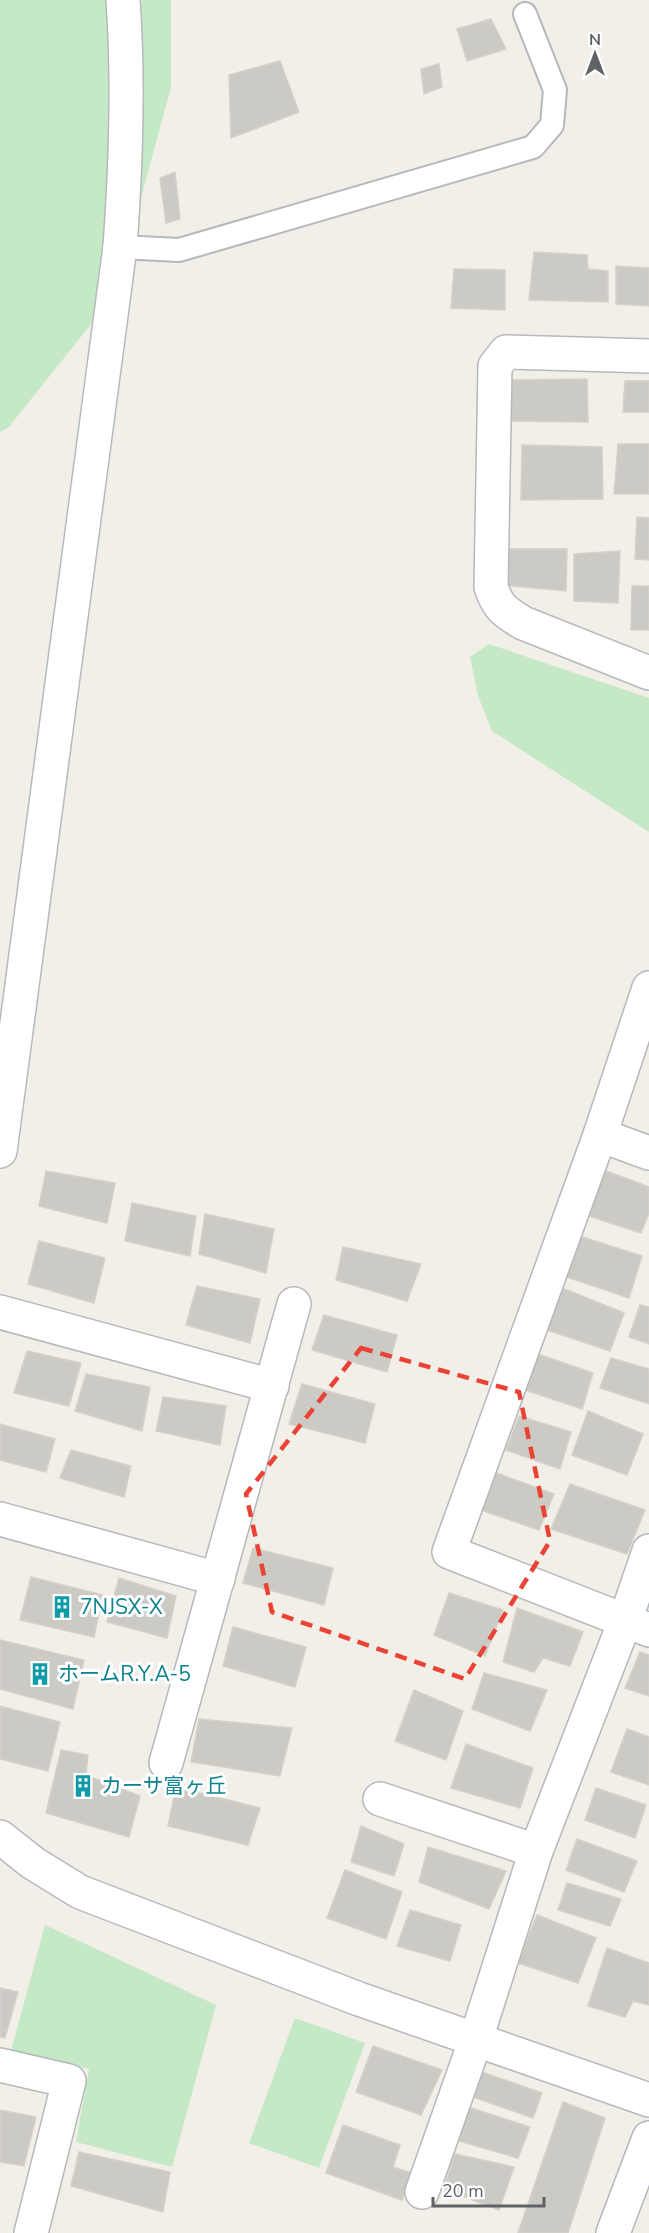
<svg xmlns="http://www.w3.org/2000/svg" width="649" height="2233" font-family="'Nunito Sans','Noto Sans JP',sans-serif">
  <rect width="100%" height="100%" fill="#f1efe8"/>
  <g fill="#c5e8c5">
    <path d="M 0,0 L 171,0 L 171,87 L 115,294 L 8,428 L 0,432 Z"/>
    <path d="M 489,644 L 649,698 L 649,832 L 492,731 L 478,696 L 470,657 Z"/>
    <path d="M 45,1925 L 216,2005 L 172,2167 L 76,2142 L 89,2069 L 11,2051 Z"/>
    <path d="M 295,2018 L 365,2043 L 319,2168 L 249,2143 Z"/>
  </g>
  <g fill="#cccac5" stroke="#d6d1c6" stroke-width="1.5">
    <path d="M 491,19 L 506,49 L 467,61 L 457,29 Z"/>
    <path d="M 280,61 L 299,112 L 231,138 L 229,75 Z"/>
    <path d="M 439,64 L 442,87 L 424,94 L 421,69 Z"/>
    <path d="M 175,172 L 180,219 L 166,223 L 160,178 Z"/>
    <path d="M 534,252 L 587,255 L 588,269 L 608,271 L 608,302 L 529,300 Z"/>
    <path d="M 616,266 L 649,268 L 649,306 L 616,304 Z"/>
    <path d="M 454,269 L 505,270 L 505,310 L 451,308 Z"/>
    <path d="M 587,379 L 588,422 L 508,421 L 506,380 Z"/>
    <path d="M 625,381 L 649,381 L 649,412 L 623,412 Z"/>
    <path d="M 618,444 L 649,444 L 649,494 L 614,494 Z"/>
    <path d="M 522,445 L 602,447 L 603,499 L 521,500 Z"/>
    <path d="M 637,517 L 649,518 L 649,560 L 635,559 Z"/>
    <path d="M 504,549 L 567,549 L 566,591 L 502,585 Z"/>
    <path d="M 620,551 L 618,603 L 574,601 L 574,554 Z"/>
    <path d="M 632,586 L 649,586 L 649,630 L 631,630 Z"/>
    <path d="M 604,1170 L 649,1187 L 649,1213 L 641,1233 L 583,1214 Z"/>
    <path d="M 46,1171 L 115,1183 L 107,1223 L 39,1206 Z"/>
    <path d="M 132,1203 L 196,1216 L 190,1256 L 125,1241 Z"/>
    <path d="M 205,1214 L 274,1229 L 266,1273 L 199,1254 Z"/>
    <path d="M 576,1235 L 642,1256 L 629,1298 L 564,1276 Z"/>
    <path d="M 39,1241 L 105,1258 L 94,1303 L 28,1284 Z"/>
    <path d="M 343,1247 L 421,1264 L 407,1301 L 336,1280 Z"/>
    <path d="M 197,1286 L 260,1299 L 250,1343 L 186,1325 Z"/>
    <path d="M 562,1288 L 624,1313 L 610,1351 L 547,1330 Z"/>
    <path d="M 640,1305 L 649,1307 L 649,1344 L 629,1337 Z"/>
    <path d="M 324,1315 L 397,1335 L 387,1372 L 312,1350 Z"/>
    <path d="M 27,1351 L 81,1363 L 69,1406 L 14,1393 Z"/>
    <path d="M 535,1353 L 593,1373 L 582,1409 L 522,1389 Z"/>
    <path d="M 611,1358 L 649,1369 L 649,1404 L 600,1388 Z"/>
    <path d="M 86,1374 L 150,1387 L 142,1431 L 75,1411 Z"/>
    <path d="M 302,1384 L 375,1404 L 365,1443 L 289,1424 Z"/>
    <path d="M 163,1397 L 226,1406 L 220,1445 L 156,1431 Z"/>
    <path d="M 588,1411 L 643,1434 L 627,1475 L 572,1455 Z"/>
    <path d="M 519,1416 L 571,1432 L 560,1469 L 506,1450 Z"/>
    <path d="M 0,1424 L 55,1439 L 46,1472 L 0,1460 Z"/>
    <path d="M 71,1450 L 131,1466 L 124,1497 L 60,1478 Z"/>
    <path d="M 491,1471 L 554,1494 L 539,1530 L 475,1508 Z"/>
    <path d="M 570,1484 L 645,1510 L 627,1554 L 551,1529 Z"/>
    <path d="M 253,1548 L 333,1568 L 324,1605 L 243,1583 Z"/>
    <path d="M 31,1577 L 103,1595 L 94,1637 L 20,1620 Z"/>
    <path d="M 119,1578 L 176,1596 L 167,1638 L 107,1622 Z"/>
    <path d="M 449,1593 L 503,1610 L 485,1656 L 434,1635 Z"/>
    <path d="M 517,1608 L 583,1632 L 570,1666 L 543,1658 L 534,1672 L 503,1662 Z"/>
    <path d="M 233,1627 L 306,1647 L 295,1687 L 223,1666 Z"/>
    <path d="M 0,1640 L 84,1660 L 73,1709 L 0,1689 Z"/>
    <path d="M 640,1652 L 649,1655 L 649,1696 L 625,1688 Z"/>
    <path d="M 484,1673 L 547,1690 L 530,1731 L 472,1709 Z"/>
    <path d="M 414,1690 L 463,1711 L 446,1760 L 395,1741 Z"/>
    <path d="M 0,1706 L 60,1722 L 48,1771 L 0,1759 Z"/>
    <path d="M 199,1719 L 292,1728 L 280,1776 L 191,1762 Z"/>
    <path d="M 627,1729 L 649,1737 L 649,1785 L 611,1772 Z"/>
    <path d="M 466,1744 L 533,1768 L 520,1808 L 451,1788 Z"/>
    <path d="M 61,1750 L 88,1755 L 86,1775 L 140,1796 L 129,1837 L 46,1813 Z"/>
    <path d="M 176,1787 L 260,1808 L 248,1845 L 168,1826 Z"/>
    <path d="M 596,1788 L 646,1805 L 635,1838 L 585,1820 Z"/>
    <path d="M 361,1826 L 404,1844 L 394,1876 L 351,1862 Z"/>
    <path d="M 577,1839 L 637,1861 L 624,1892 L 566,1870 Z"/>
    <path d="M 428,1847 L 506,1871 L 489,1909 L 419,1882 Z"/>
    <path d="M 345,1870 L 402,1892 L 386,1939 L 327,1918 Z"/>
    <path d="M 567,1883 L 621,1899 L 610,1926 L 558,1910 Z"/>
    <path d="M 410,1910 L 461,1925 L 450,1961 L 397,1946 Z"/>
    <path d="M 537,1915 L 596,1938 L 578,1983 L 518,1963 Z"/>
    <path d="M 607,1948 L 649,1963 L 649,2005 L 633,2001 L 625,2017 L 588,2006 Z"/>
    <path d="M 0,1988 L 18,1992 L 5,2038 L 0,2037 Z"/>
    <path d="M 373,2046 L 442,2070 L 421,2115 L 356,2092 Z"/>
    <path d="M 482,2072 L 542,2093 L 533,2118 L 473,2097 Z"/>
    <path d="M 563,2102 L 605,2118 L 568,2233 L 518,2233 Z"/>
    <path d="M 462,2105 L 530,2127 L 518,2158 L 449,2138 Z"/>
    <path d="M 0,2110 L 36,2117 L 24,2166 L 0,2162 Z"/>
    <path d="M 343,2125 L 400,2145 L 393,2167 L 412,2173 L 402,2200 L 326,2173 Z"/>
    <path d="M 79,2152 L 170,2172 L 163,2212 L 71,2186 Z"/>
    <path d="M 455,2154 L 514,2167 L 499,2210 L 444,2189 Z"/>
  </g>
  <g fill="none" stroke-linecap="round" stroke-linejoin="round">
    <g stroke="#b5b8bc" stroke-width="26">
      <path id="lane" d="M 120,247 L 179,250 L 533,147 L 552,125 L 555,90 L 525,14"/>
    </g>
    <g stroke="#b5b8bc" stroke-width="36">
      <g id="street">
        <path d="M 120,247 C 126,164 129,83 123,0"/>
        <path d="M 649,356 L 506,352 L 495,366 L 491,587 C 498,608 505,612 523,623 L 649,673"/>
        <path d="M 649,988 L 600,1135 L 449,1552 L 649,1630"/>
        <path d="M 600,1135 L 649,1153"/>
        <path d="M 0,1312 L 272,1386"/>
        <path d="M 0,1519 L 218,1579"/>
        <path d="M 166,1763 L 294,1304"/>
        <path d="M 380,1799 L 536,1851"/>
        <path d="M 0,2065 L 69,2081 L 31,2233"/>
        <path d="M 422,2192 L 476,2039 L 536,1851 L 625,1621 L 649,1551"/>
        <path d="M 613,2233 L 649,2138"/>
      </g>
    </g>
    <g stroke="#b6babf" stroke-width="36">
      <g id="secondary">
        <path d="M 0,1151 L 120,247"/>
        <path d="M 0,1837 L 33,1863 L 80,1892 L 359,1999 L 649,2100"/>
      </g>
    </g>
    <use href="#lane" stroke="#fff" stroke-width="22"/>
    <use href="#street" stroke="#fff" stroke-width="33"/>
    <use href="#secondary" stroke="#fff" stroke-width="33"/>
  </g>
  <path fill="none" stroke="#ea4335" stroke-width="4.5" stroke-dasharray="12 8" stroke-linejoin="round" d="M 361,1348 L 519,1392 L 550,1541 L 465,1679 L 272,1612 L 246,1494 Z"/>
  <defs>
    <g id="building-bare" transform="scale(1.8)"><path d="M-4-6H4V6H1V3H-1V6H-4ZM-2.5-4.3h1.7v1.8h-1.7ZM.8-4.3h1.7v1.8H.8ZM-2.5-1h1.7V.8h-1.7ZM.8-1h1.7V.8H.8Z" fill="#0f9aa8" stroke="#fff" stroke-width="2.5" paint-order="stroke"/></g>
  </defs>
  <g fill-rule="evenodd">
    <use href="#building-bare" x="62" y="1607"/>
    <use href="#building-bare" x="40" y="1674"/>
    <use href="#building-bare" x="83" y="1786"/>
  </g>
  <g text-anchor="middle" stroke-width="6" stroke-linejoin="round" paint-order="stroke">
    <g font-size="21" fill="#0d838f" stroke="#fff" text-anchor="start">
      <text x="80" y="1614">7NJSX-X</text>
      <text x="58" y="1681">ホームR.Y.A-5</text>
      <text x="101" y="1793">カーサ富ヶ丘</text>
    </g>
  </g>
  <g transform="translate(595 54)" stroke="#ffffff" stroke-width="4.5" paint-order="stroke">
  <path d="M0-4.5L10 22L0 15L-10 22Z" fill="#5f6368"/>
  <text y="-9" font-size="16" font-weight="bold" text-anchor="middle" fill="#5f6368">N</text>
  </g>
  <path d="M433 2197v9h111v-9" fill="none" stroke="#5f6368" stroke-width="3"/>
  <text x="442" y="2197" font-size="18" fill="#5f6368" stroke="#ffffff" stroke-width="4.5" paint-order="stroke">20 m</text>
</svg>
